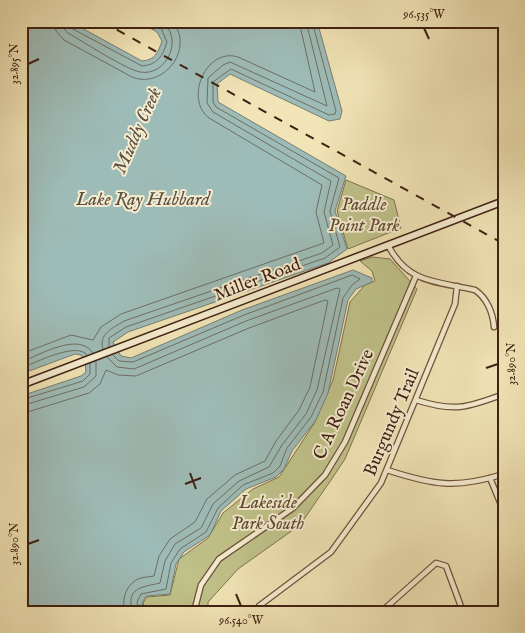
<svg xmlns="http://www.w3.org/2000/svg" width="525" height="633" font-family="'IM FELL English',serif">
  <rect width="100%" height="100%" fill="#f1e4b6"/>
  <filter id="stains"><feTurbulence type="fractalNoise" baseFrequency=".004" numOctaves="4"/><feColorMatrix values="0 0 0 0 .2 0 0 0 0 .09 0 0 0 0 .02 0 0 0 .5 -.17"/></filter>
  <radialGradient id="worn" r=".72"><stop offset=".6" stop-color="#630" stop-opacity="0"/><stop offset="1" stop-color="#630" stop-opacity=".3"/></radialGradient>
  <g fill="#c0c28a" stroke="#80724e">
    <path d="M 346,180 L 394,200 L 401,228 L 348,249 L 337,211 Z"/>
    <path d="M 372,257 L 390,259 L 417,289 L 345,459 L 331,480 L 300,525 L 238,569 L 208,602 L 208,612 L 146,612 L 143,603 L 147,597 L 170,595 L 179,559 L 208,538 L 223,513 L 253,489 L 279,477 L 315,422 L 333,380 L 350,302 L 365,285 L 375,281 L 372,271 L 360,261 Z"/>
  </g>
  <path fill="#9ebcb7" stroke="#787e75" d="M 21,21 L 69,21 L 142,61 C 155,60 158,53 162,41 L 157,32 L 137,21 L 317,21 L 342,111 L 340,119 L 329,121 L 230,74 L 217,84 L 218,102 L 346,176 L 335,211 L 347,249 L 328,263 L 128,332 L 113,342 L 121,356 L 131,358 L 242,310 L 353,270 L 372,278 L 372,282 L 356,289 L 348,300 L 328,393 L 316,420 L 292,451 L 284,469 L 276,477 L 246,489 L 221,511 L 210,535 L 184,552 L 176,564 L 170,594 L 146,596 L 142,603 L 145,612 L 21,612 L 21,396 L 81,376 L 86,372 L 85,361 L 81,355 L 75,354 L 21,374 Z"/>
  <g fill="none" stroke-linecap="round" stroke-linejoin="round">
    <g stroke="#6e6e65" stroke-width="1">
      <path d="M 54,21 L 56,31 L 64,40 L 132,77 C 156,87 182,64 180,40 C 180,33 176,27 173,21"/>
      <path d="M 62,21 L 63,28 L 68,33 C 82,41 127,70 140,72 C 167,77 185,37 161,21"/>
      <path d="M 68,21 L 71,28 L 142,66 C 157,65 163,56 167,42 L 161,28 L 148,21"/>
      <path d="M 109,347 L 109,338 L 126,327 L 325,258 L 340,247 L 330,211 L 339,178 L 216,107 L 213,102 L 213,82 L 231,69 L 329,115 L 335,114 L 336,111 L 312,21"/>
      <path d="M 103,349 C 98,334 113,328 124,321 L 322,253 L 333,245 L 324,212 L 331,181 L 213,112 L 207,103 L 208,78 L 223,65 L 230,62 L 327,106 L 306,21"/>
      <path d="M 21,354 L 71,335 L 93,340 L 101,327 L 121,314 L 324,243 L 316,212 L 322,185 L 209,118 C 184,99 206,47 238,57 L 315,92 L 299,21"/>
      <path d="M 113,355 L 119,361 L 133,362 L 244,315 L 352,275 L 360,279 L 352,285 L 343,298 L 323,392 L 311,417 L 287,448 L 280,466 L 273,473 L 243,485 L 218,508 L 206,532 L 180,549 L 171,563 L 166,589 L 141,594 L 137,602 L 140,612"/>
      <path d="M 107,357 L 117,367 L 134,369 L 246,321 L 337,288 L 340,289 L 317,390 L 306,414 L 282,445 L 269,467 L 239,481 L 213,504 L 201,528 L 175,544 L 165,561 L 160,583 C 144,587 124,587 133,612"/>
      <path d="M 21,362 C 40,355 79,331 93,353"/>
      <path d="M 21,368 C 35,363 77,341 87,355"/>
      <path d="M 21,400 L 83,381 L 90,374 L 90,363"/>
      <path d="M 21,406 L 84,387 L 96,376 L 96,361"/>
      <path d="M 21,414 L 89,393 L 100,384 L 106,370 L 118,375 L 136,376 L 249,328 L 325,300 L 328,301 L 310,387 L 299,410 L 276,441 L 265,461 L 235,475 L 207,499 L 195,522 L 170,539 L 159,556 L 154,576 C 149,577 143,577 138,579 C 126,585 121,600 125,612"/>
    </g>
    <g stroke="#6c523c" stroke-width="7">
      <g id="street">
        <path d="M 388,245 C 408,284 436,281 475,290 C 487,298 493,313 494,327"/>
        <path d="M 416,400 C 454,412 467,408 504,394"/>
        <path d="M 387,470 C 433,485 456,489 504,474"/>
        <path d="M 490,478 L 504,512"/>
        <path d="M 194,612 L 201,585 L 219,559 L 293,508 L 325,475 L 345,442 L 416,276"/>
        <path d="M 256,612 L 259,606 L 331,552 L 381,483 L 455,304 L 457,286"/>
        <path d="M 381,612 L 436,563 L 446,566 L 463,612"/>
      </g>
    </g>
    <g stroke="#3f2113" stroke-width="9">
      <path id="secondary" d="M 21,385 L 504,201"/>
    </g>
    <use href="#street" stroke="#f6edd0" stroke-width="4.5"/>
    <use href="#secondary" stroke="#f6edd0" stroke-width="6"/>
    <path stroke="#3f2113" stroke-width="2" stroke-dasharray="9 9" stroke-linecap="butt" d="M 101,21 L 504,244"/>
  </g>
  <path fill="none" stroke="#3f2113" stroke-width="2" d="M 424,28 L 429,39M 28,64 L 39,59M 486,368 L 498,364M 190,473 L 196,489M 185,484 L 201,478M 28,544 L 39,540M 236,594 L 241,606"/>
  <g text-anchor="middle" stroke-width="4" stroke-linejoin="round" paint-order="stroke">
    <g font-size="18" font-style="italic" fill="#5f4931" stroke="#f6edd0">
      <text x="364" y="210">Paddle<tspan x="364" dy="21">Point Park</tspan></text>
      <text x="268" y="508">Lakeside<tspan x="268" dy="21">Park South</tspan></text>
    </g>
    <g font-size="18" fill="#3f2113" stroke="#f6edd0">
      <text transform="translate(257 279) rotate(-21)" y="6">Miller Road</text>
      <text transform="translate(343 404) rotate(-65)" y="6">C A Roan Drive</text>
      <text transform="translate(391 422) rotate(-67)" y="6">Burgundy Trail</text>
    </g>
    <g font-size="19" font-style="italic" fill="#5c5044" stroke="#f6edd0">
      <text transform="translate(136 130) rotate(-66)" y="7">Muddy Creek</text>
      <text x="143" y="205">Lake Ray Hubbard</text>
    </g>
  </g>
  <rect width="525" height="633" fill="none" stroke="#f1e4b6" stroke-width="55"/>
  <rect x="28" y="28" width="470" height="578" fill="none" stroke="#3f2113" stroke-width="2"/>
  <g font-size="12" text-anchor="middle" fill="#3f2113">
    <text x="424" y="18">96.535°W</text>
    <text transform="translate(14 64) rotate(-90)" y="4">32.895°N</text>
    <text transform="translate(511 364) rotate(-90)" y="4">32.890°N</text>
    <text transform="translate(14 544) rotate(-90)" y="4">32.890°N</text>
    <text x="241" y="624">96.540°W</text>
  </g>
  <rect width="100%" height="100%" filter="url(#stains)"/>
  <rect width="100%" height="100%" fill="url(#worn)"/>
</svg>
